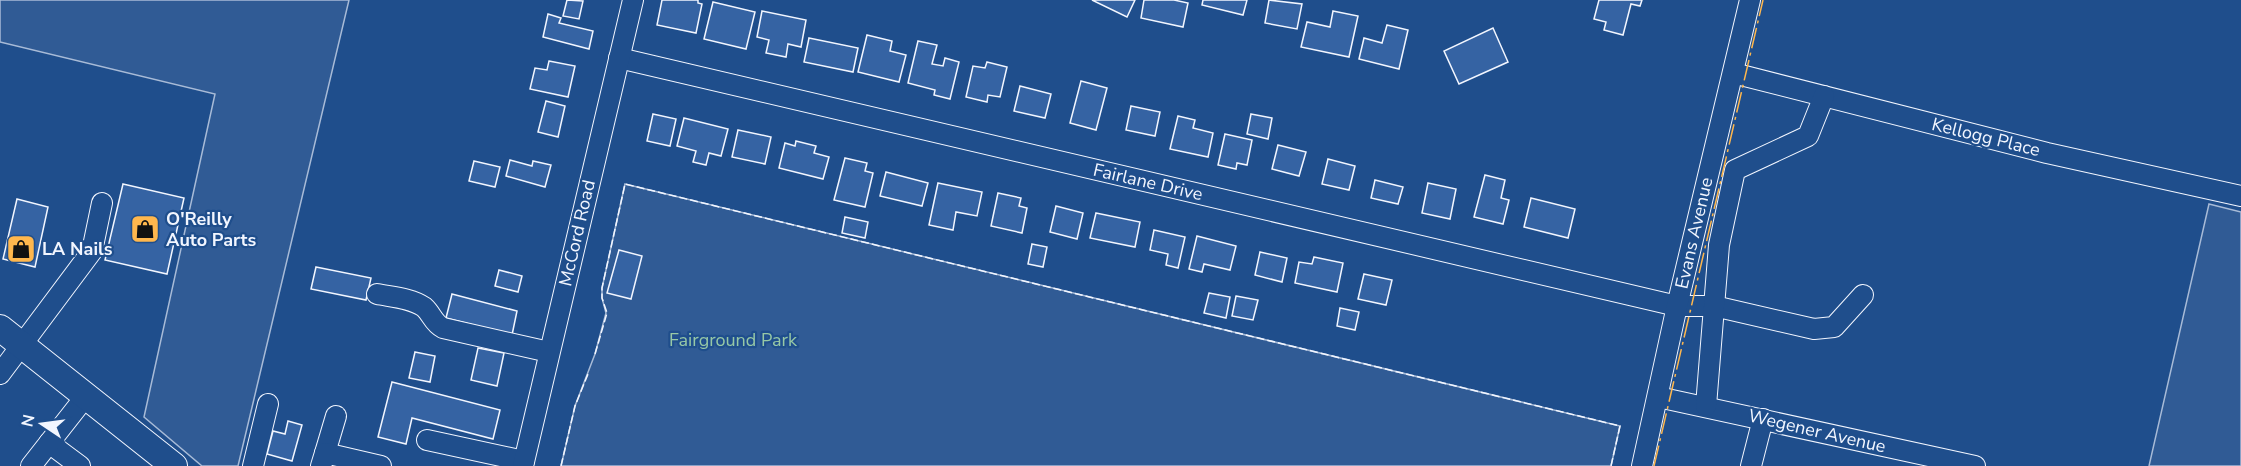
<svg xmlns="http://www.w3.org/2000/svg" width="2241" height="466" font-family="'Nunito Sans',sans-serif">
  <rect width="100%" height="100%" fill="#1f4e8c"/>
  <g fill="#305b95" stroke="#a8bbd7" stroke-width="1.5">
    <path d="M 0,0 L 349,0 L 238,466 L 202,466 L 144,417 L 215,94 L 0,42 Z"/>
    <path d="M 625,184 L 1620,426 L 1611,466 L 561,466 L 575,406 L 595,354 L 606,313 L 602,298 L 602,288 Z"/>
    <path d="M 2209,204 L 2241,212 L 2241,466 L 2149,466 Z"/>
  </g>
  <g fill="#3563a3" stroke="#f2f6ff" stroke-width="1.5">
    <path d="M 567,0 L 583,1 L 579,19 L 563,16 Z"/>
    <path d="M 662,0 L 698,0 L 698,3 L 702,4 L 696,33 L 657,25 Z"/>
    <path d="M 1092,0 L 1135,0 L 1127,17 Z"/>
    <path d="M 1144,0 L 1174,0 L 1188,3 L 1183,27 L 1141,18 Z"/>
    <path d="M 1203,0 L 1247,0 L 1243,15 L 1202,5 Z"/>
    <path d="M 1269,0 L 1302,4 L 1297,29 L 1265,23 Z"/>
    <path d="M 1599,0 L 1642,0 L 1640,6 L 1631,4 L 1623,35 L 1604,30 L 1606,22 L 1594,19 Z"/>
    <path d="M 713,2 L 755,12 L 746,49 L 704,39 Z"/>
    <path d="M 762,11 L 806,20 L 801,47 L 788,44 L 786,57 L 766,53 L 769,40 L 757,37 Z"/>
    <path d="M 1333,11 L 1358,16 L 1349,57 L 1301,47 L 1307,22 L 1330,27 Z"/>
    <path d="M 548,14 L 561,18 L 559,23 L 593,31 L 589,49 L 543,37 Z"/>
    <path d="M 1387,25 L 1408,30 L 1399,69 L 1359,59 L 1364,38 L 1382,43 Z"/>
    <path d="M 1493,28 L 1508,62 L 1459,84 L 1444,51 Z"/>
    <path d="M 867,35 L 892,41 L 890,51 L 906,55 L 899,82 L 858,72 Z"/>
    <path d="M 809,38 L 858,48 L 853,72 L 804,62 Z"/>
    <path d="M 918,41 L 937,45 L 932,64 L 943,66 L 945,58 L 959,62 L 950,99 L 934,95 L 935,90 L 908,83 Z"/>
    <path d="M 549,61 L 575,66 L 568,97 L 530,89 L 535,68 L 547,70 Z"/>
    <path d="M 987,62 L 1007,67 L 1000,97 L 988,95 L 987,102 L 966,97 L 973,66 L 985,68 Z"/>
    <path d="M 1081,81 L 1107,88 L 1096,130 L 1070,123 Z"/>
    <path d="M 1020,86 L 1051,94 L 1045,118 L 1014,111 Z"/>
    <path d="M 546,101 L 565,106 L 558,137 L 538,132 Z"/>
    <path d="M 1131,106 L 1160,112 L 1155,136 L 1126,130 Z"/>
    <path d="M 653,114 L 676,119 L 670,146 L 647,141 Z"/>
    <path d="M 1251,114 L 1272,118 L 1268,139 L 1247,134 Z"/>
    <path d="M 1178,116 L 1195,120 L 1193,128 L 1213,133 L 1208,157 L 1170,149 Z"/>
    <path d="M 684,118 L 728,129 L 721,156 L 709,153 L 706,165 L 693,162 L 696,151 L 677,146 Z"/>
    <path d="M 738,130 L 771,137 L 765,164 L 732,157 Z"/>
    <path d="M 1225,134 L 1252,140 L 1247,165 L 1237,163 L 1236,169 L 1218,165 Z"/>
    <path d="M 796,141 L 816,146 L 814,153 L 829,157 L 823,179 L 779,168 L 785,143 L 795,146 Z"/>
    <path d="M 1278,145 L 1306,152 L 1299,176 L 1272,169 Z"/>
    <path d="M 845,158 L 867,163 L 865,171 L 873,173 L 865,207 L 834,200 Z"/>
    <path d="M 1328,159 L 1355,166 L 1349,190 L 1322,184 Z"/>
    <path d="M 510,160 L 532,166 L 533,161 L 551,165 L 545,187 L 506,176 Z"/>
    <path d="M 474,161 L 500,167 L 495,187 L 469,181 Z"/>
    <path d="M 886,172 L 928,183 L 922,206 L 880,196 Z"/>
    <path d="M 1485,175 L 1505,180 L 1501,198 L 1509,200 L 1503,224 L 1474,217 Z"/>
    <path d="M 1375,180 L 1403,187 L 1398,204 L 1371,198 Z"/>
    <path d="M 938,183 L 982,192 L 977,216 L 956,212 L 953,230 L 929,225 Z"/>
    <path d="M 1428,183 L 1456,189 L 1450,219 L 1422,213 Z"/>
    <path d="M 123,184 L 184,198 L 167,274 L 105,260 Z"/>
    <path d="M 998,193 L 1021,198 L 1019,206 L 1027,208 L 1022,233 L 991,226 Z"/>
    <path d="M 1531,198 L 1575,209 L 1568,238 L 1524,227 Z"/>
    <path d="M 17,199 L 48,207 L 35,267 L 3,259 Z"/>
    <path d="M 1056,206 L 1083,213 L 1077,239 L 1050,232 Z"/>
    <path d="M 1096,213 L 1140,222 L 1135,247 L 1090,238 Z"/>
    <path d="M 845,217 L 868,222 L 865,238 L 842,233 Z"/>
    <path d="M 1154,230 L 1185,237 L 1178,268 L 1166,265 L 1168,254 L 1150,250 Z"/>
    <path d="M 1197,236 L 1236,246 L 1230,270 L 1204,264 L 1202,272 L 1189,269 Z"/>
    <path d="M 1032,244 L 1047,247 L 1043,267 L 1028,264 Z"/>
    <path d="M 619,250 L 642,256 L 631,299 L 607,293 Z"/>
    <path d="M 1260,252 L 1287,258 L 1282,282 L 1255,275 Z"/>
    <path d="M 1314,257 L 1343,263 L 1337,292 L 1295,283 L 1299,262 L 1312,264 Z"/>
    <path d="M 316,267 L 371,278 L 366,300 L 311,289 Z"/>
    <path d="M 499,270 L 522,276 L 518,292 L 495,286 Z"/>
    <path d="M 1364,274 L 1392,280 L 1386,305 L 1358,299 Z"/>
    <path d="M 1209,293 L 1230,297 L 1226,318 L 1204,313 Z"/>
    <path d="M 452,294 L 517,311 L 512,335 L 446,318 Z"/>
    <path d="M 1236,296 L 1258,300 L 1253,320 L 1232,316 Z"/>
    <path d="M 1340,308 L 1359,312 L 1355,330 L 1337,326 Z"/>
    <path d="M 478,348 L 504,353 L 497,386 L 471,380 Z"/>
    <path d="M 415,352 L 435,356 L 430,382 L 409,378 Z"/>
    <path d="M 392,382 L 500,410 L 493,439 L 412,418 L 406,444 L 378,437 Z"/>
    <path d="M 288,421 L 302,425 L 292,461 L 267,454 L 273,431 L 285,434 Z"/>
  </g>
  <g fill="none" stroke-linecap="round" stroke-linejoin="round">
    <g stroke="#f2f6ff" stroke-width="22">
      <g id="minor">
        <path d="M 619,58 L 1677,306 L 1714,306 L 1814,329 L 1834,327 L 1863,295"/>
        <path d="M 1733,73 L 2047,153 L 2241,196"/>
        <path d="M 377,294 C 392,297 411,298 424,307 C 432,314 433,323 443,328 L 549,352"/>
        <path d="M 0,374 L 92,251 L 102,203"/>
        <path d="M 1658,397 L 1975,466"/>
        <path d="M 1706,406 L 1719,245 L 1735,170 L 1808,136 L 1824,96"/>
        <path d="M 427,440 L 524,461"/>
        <path d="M 49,443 L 80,466"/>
        <path d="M 325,453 L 336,416"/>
        <path d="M 31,466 L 86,396"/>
        <path d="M 253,466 L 268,404"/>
        <path d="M 321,466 L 325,453 L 381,466"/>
        <path d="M 523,466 L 633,0"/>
        <path d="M 1642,466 L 1677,306 L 1750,0"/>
        <path d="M 1751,466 L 1763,419"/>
      </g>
    </g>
    <g stroke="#f2f6ff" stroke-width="28">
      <path id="major" d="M 0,328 L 174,466"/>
    </g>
    <use href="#minor" stroke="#1f4e8c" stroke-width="20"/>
    <use href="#major" stroke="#1f4e8c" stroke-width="26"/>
    <g stroke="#f2f6ff" stroke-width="1.5" stroke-dasharray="8 3" stroke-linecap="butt">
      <path d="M 595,354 L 607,313 L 602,298 L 602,288 L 625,184 L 1620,426 L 1611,466"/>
      <path d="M 561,466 L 575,406 L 588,374"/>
    </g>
    <path stroke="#ffb74d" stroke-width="1.5" stroke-dasharray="21 4.5 3 4.5" stroke-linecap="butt" d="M 1654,466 L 1763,0"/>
  </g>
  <defs>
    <g id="shop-square" transform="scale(1.5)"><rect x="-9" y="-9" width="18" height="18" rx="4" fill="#ffb74d" stroke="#1f4e8c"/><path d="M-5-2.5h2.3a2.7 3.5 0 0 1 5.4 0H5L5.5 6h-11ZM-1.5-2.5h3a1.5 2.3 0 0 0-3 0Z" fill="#111"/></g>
  </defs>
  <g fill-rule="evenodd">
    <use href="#shop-square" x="145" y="229"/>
    <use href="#shop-square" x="21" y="249"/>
  </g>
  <g text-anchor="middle" stroke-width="4.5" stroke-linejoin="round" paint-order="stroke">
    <g font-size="18" fill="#f2f6ff" stroke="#1f4e8c">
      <text transform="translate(1986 137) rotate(14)" y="6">Kellogg Place</text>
      <text transform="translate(1148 182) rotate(13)" y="6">Fairlane Drive</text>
      <text transform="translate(577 233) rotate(-77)" y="6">McCord Road</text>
      <text transform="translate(1694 233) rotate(-77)" y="6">Evans Avenue</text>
      <text transform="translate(1817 431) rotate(13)" y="6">Wegener Avenue</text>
    </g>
    <g font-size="18" font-weight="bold" fill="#f2f6ff" stroke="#1f4e8c" text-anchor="start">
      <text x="166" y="225">O'Reilly<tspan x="166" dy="21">Auto Parts</tspan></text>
      <text x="42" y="255">LA Nails</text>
    </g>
    <g font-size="18" fill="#97c8a6" stroke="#1f4e8c">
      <text x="733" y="346">Fairground Park</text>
    </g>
  </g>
  <g transform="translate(42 424) rotate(283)" stroke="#1f4e8c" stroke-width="4.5" paint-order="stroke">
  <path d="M0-4.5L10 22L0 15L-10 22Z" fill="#f2f6ff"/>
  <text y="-9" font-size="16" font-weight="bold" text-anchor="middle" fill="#f2f6ff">N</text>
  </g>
</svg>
